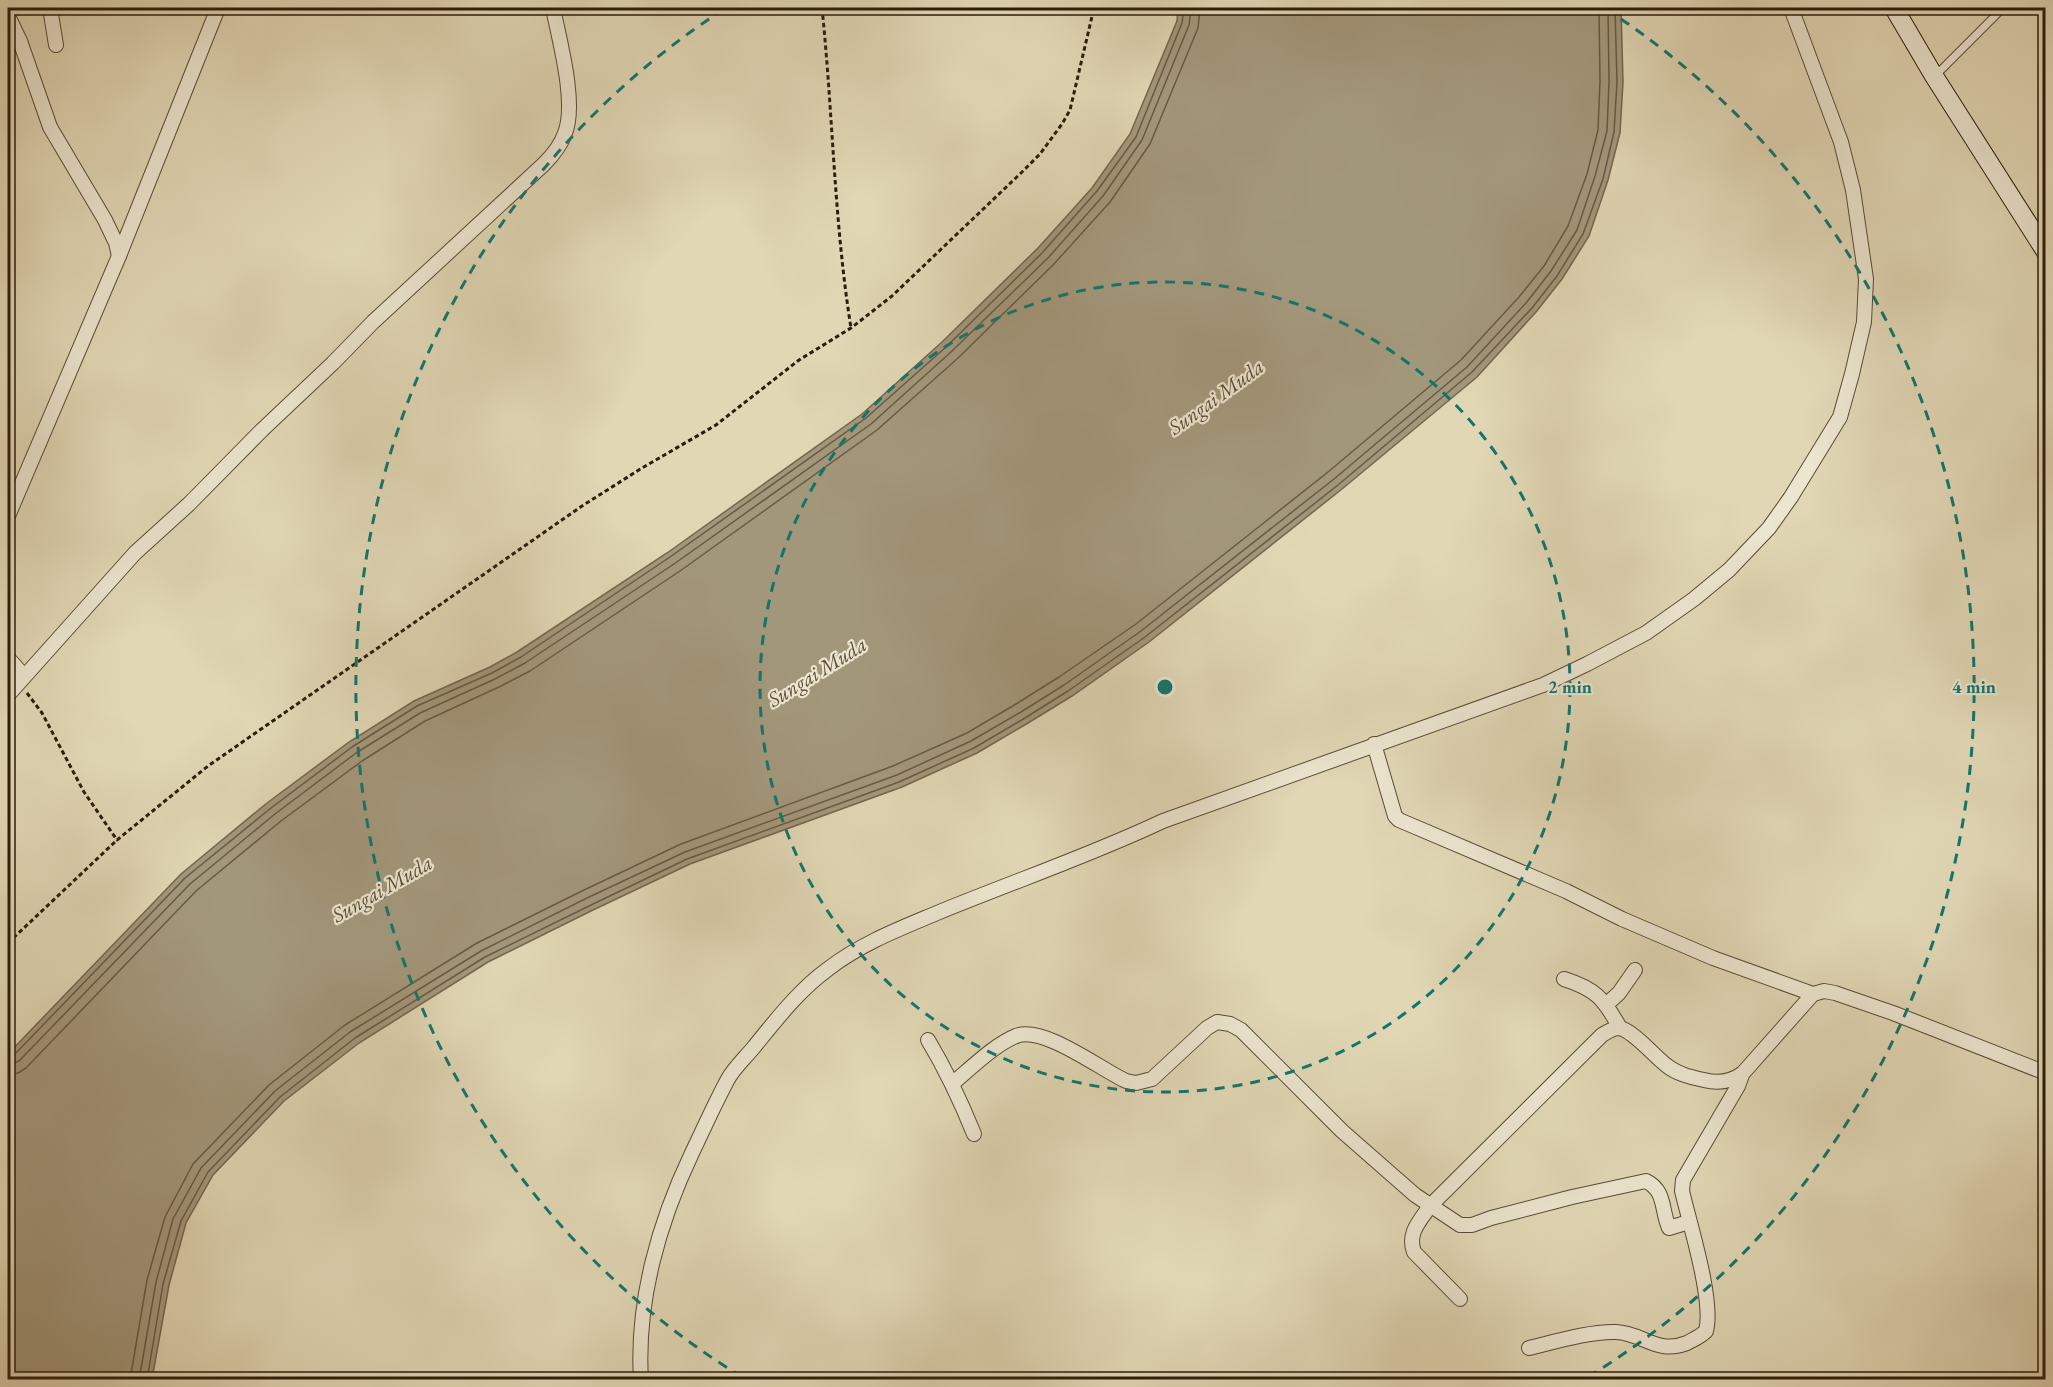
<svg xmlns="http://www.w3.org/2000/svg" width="2053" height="1387" font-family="'EB Garamond',serif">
  <rect width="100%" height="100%" fill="#e1d7b5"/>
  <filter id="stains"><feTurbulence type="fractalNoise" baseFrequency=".00333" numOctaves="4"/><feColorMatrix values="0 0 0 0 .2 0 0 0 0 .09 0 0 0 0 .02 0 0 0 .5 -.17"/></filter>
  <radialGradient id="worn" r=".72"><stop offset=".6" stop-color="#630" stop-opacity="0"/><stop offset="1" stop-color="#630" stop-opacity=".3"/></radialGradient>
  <path fill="#a3977b" stroke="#73664e" stroke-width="1.5" d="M 1178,8 L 1621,8 L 1623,82 L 1620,133 L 1608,180 L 1589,236 L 1562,279 L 1536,312 L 1477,377 L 1342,489 L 1149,642 L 1072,696 L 1028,723 L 977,753 L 902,787 L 690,864 L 593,910 L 488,962 L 359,1043 L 284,1101 L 213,1175 L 186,1223 L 169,1285 L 152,1379 L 8,1379 L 8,1054 L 181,874 L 267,803 L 349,742 L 414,701 L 490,667 L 517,652 L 667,553 L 862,414 L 942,342 L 1038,248 L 1092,188 L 1130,134 L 1177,21 Z"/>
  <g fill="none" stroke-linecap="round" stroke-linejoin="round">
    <g stroke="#675a43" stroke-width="1.5">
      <path d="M 8,1058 L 14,1055 L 185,878 L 271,808 L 352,747 L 417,706 L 492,673 L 521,657 L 670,557 L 866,418 L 946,347 L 1042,253 L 1097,191 L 1136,137 L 1182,23 L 1184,8"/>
      <path d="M 8,1065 L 19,1061 L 190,884 L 275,814 L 356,753 L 420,713 L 495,679 L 525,663 L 674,564 L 871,424 L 951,352 L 1048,258 L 1103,196 L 1142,140 L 1189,25 L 1191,8"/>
      <path d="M 8,1074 L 18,1073 L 26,1068 L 196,891 L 281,821 L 362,761 L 425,721 L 499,687 L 530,671 L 680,571 L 877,430 L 957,359 L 1054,264 L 1110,202 L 1150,144 L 1198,28 L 1200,8"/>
      <path d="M 130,1380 L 147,1280 L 165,1217 L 193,1164 L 269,1085 L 345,1025 L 477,943 L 584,890 L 681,844 L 893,766 L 967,733 L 1016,704 L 1059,677 L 1136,624 L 1328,472 L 1461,360 L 1519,297 L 1544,266 L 1568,226 L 1587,174 L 1598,130 L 1600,82 L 1599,8"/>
      <path d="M 139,1380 L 156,1282 L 173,1219 L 201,1168 L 275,1091 L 350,1032 L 481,951 L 587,898 L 685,852 L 897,775 L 971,741 L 1021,712 L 1064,685 L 1141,631 L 1334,479 L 1467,367 L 1526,303 L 1551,271 L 1577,230 L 1595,176 L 1607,131 L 1609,82 L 1608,8"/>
      <path d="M 147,1380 L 163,1284 L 181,1221 L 208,1172 L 280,1097 L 355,1038 L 485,957 L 591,905 L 687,859 L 899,782 L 974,748 L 1025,718 L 1068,691 L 1145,637 L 1338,485 L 1472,372 L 1532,308 L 1557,276 L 1583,234 L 1603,179 L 1614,132 L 1617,82 L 1615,8"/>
    </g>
    <g stroke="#584b36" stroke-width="9">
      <g id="service">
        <path d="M 1935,76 L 2003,8"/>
        <path d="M 2042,1209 L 2046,1212"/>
      </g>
    </g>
    <g stroke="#584b36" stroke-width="16">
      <g id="minor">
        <path d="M 50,8 L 56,45"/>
        <path d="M 8,16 L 20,41 L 50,127 L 105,220 L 116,243 L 119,256"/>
        <path d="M 8,516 L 119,256 L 218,8"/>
        <path d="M 8,658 L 24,676"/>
        <path d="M 8,695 L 135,553 L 189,504 L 262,430 L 333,363 L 373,322 L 544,164 C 553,155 561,145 565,133 C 577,103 559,39 553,8"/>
        <path d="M 1374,744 L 1395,816 L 1399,820 L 1566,891 L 1622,919 L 1713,958 L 1813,994 L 1824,991 L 1835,993 L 1893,1013 L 2046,1073"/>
        <path d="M 1564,979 C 1596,989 1604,999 1620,1028"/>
        <path d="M 1607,1004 L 1619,993 L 1635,970"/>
        <path d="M 928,1040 C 946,1070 961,1102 974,1134"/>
        <path d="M 952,1084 C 970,1069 994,1045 1016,1036 C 1043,1025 1100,1069 1126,1081 L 1136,1083 L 1152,1079 L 1207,1028 L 1217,1022 L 1230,1024 L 1241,1030 L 1342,1131 L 1415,1195 L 1460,1225 L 1472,1225 L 1491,1218 L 1572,1197 L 1646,1181 C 1666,1191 1661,1210 1669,1228 L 1689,1222"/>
        <path d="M 1460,1299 L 1414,1252 C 1407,1233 1420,1221 1430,1206 L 1602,1035 C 1607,1032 1613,1028 1619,1028 C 1633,1030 1654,1056 1666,1065 C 1677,1074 1690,1077 1704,1080 C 1719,1084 1731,1082 1743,1073 L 1813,994"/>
        <path d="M 1529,1348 C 1554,1342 1590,1331 1616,1332 C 1643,1333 1657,1355 1687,1343 C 1694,1339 1700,1337 1706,1331 C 1714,1301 1690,1225 1682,1191 L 1683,1180 L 1738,1086 L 1742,1075"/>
        <path d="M 641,1380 C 636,1302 659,1222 692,1153 C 704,1128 715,1103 728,1079 C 734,1068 745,1058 754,1047 C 776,1020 799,990 828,969 C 860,944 899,929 937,913 C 1012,882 1089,856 1163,821 L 1543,685 L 1587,664 L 1646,633 L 1694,599 L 1729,570 L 1769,528 L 1791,497 L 1840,417 L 1852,374 L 1864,322 L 1866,279 L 1853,190 L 1841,142 L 1791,8"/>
      </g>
    </g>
    <g stroke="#2b1c0b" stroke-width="20">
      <path id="secondary" d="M 1894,8 L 1934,76 L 2046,252"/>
    </g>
    <g stroke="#2b1c0b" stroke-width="3" stroke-dasharray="4.5 3" stroke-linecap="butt">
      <path d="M 822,8 C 833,114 834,222 851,328"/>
      <path d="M 27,693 L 42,713 L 84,792 L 117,840 L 208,766 L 582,506 L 642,468 L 716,425 L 799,360 L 851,328 L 892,296 L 1021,173 L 1040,154 L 1062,124 L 1070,110 L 1094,8"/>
      <path d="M 8,943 L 117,840"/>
    </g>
    <use href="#service" stroke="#ece5cf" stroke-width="7"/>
    <use href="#minor" stroke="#ece5cf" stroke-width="14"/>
    <use href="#secondary" stroke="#ece5cf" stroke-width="18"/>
  </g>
  <g fill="none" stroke="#0f766e" stroke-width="3" stroke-dasharray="10 8">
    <circle cx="1165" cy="687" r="405"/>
    <path d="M742 1377A809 809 0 0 1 724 9M1606 9A809 809 0 0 1 1588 1377"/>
  </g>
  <g text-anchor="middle" stroke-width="4.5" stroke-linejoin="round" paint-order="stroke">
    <g font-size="21" font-style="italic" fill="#5b4d38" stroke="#ece5cf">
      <text transform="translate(1216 397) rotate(-36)" y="7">Sungai Muda</text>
      <text transform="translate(817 672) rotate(-32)" y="7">Sungai Muda</text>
      <text transform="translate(382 889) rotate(-30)" y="7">Sungai Muda</text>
    </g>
  </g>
  <circle cx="1165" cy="687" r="9" fill="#0f766e" stroke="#ece5cf" stroke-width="3"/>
  <g font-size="18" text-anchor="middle" font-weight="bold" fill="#0f766e" stroke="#ece5cf" stroke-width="4.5" stroke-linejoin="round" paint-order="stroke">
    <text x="1570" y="693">2 min</text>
    <text x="1974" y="693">4 min</text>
  </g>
  <rect width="2053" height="1387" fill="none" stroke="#e1d7b5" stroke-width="30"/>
  <rect x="9" y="9" width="2035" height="1369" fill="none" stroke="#2b1c0b" stroke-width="3"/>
  <rect x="15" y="15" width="2023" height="1357" fill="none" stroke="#2b1c0b" stroke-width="1.5"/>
  <rect width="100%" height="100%" filter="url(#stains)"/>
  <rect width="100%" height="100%" fill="url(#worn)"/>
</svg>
